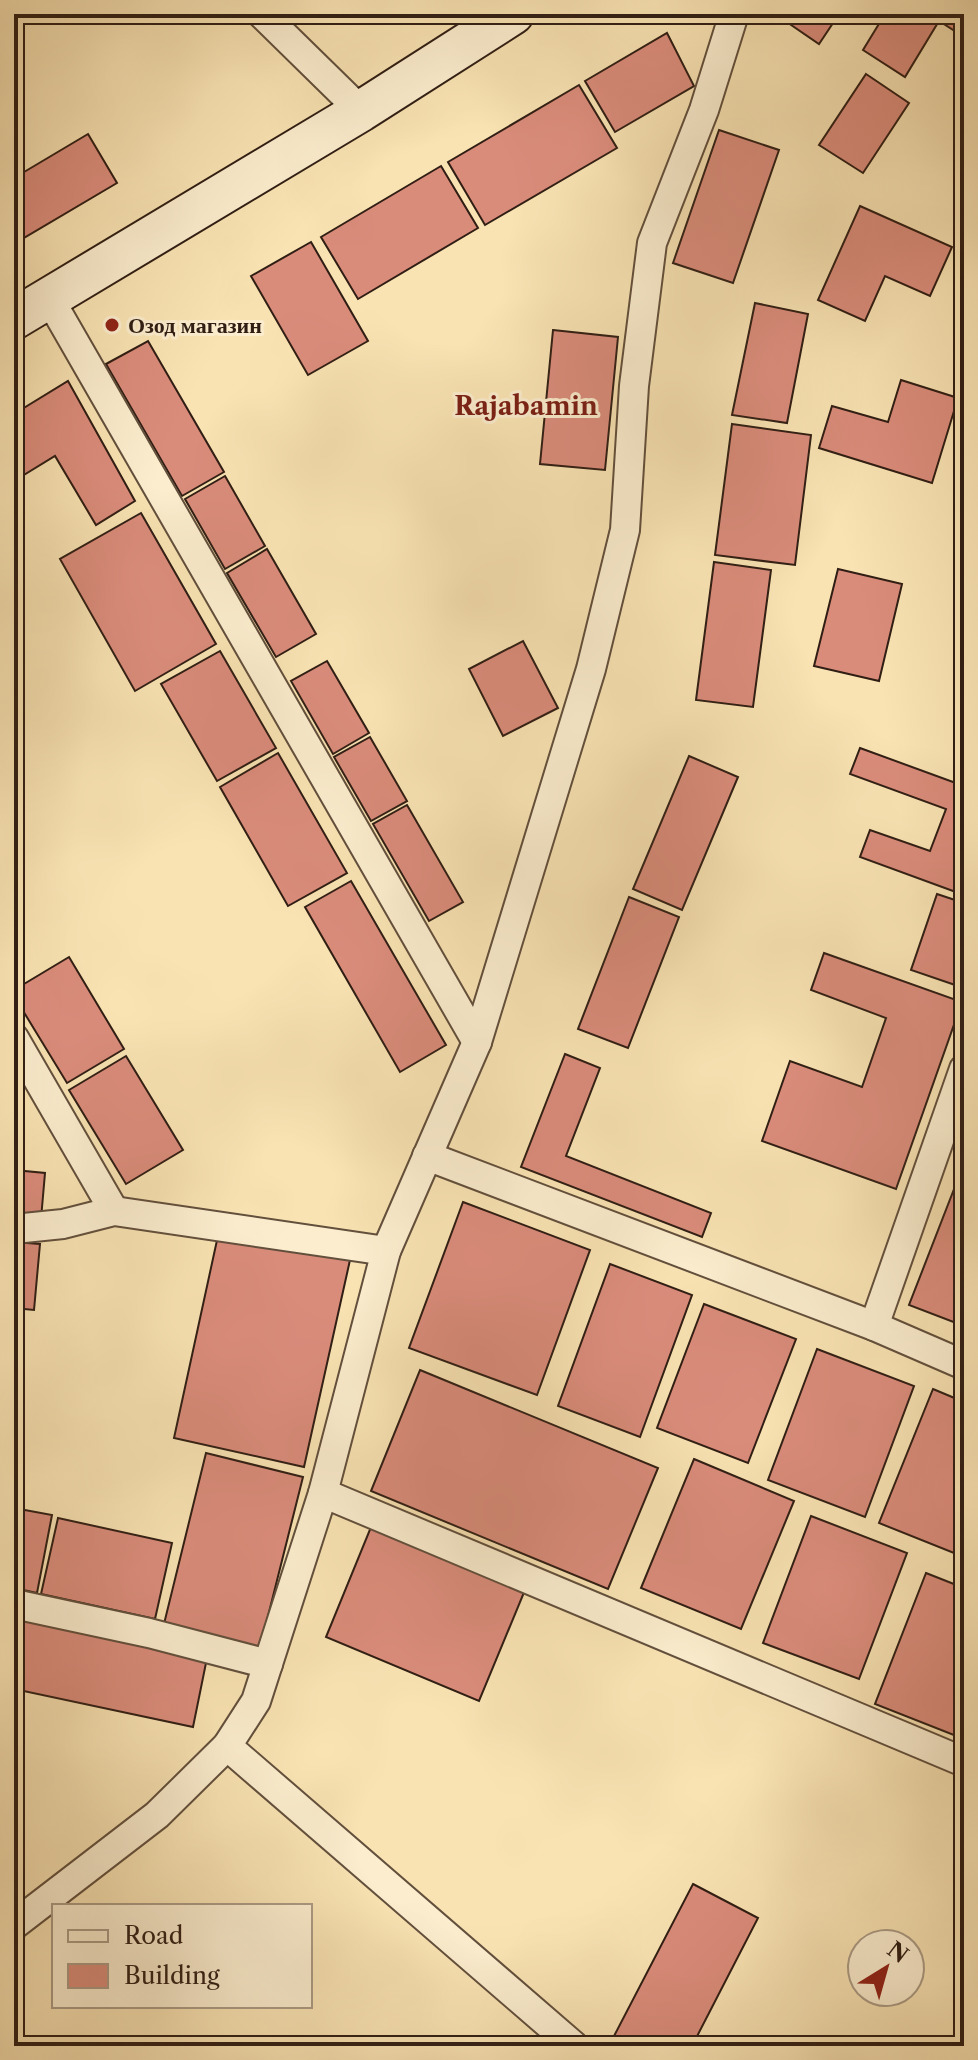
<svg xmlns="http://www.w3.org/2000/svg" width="978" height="2060" font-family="'Libre Caslon Text',serif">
  <rect width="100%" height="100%" fill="#f9e3b3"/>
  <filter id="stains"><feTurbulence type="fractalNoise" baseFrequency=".0025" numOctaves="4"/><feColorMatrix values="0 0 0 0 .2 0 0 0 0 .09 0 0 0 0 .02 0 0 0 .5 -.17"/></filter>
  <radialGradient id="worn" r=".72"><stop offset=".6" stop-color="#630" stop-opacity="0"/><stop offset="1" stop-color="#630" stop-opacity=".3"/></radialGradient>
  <g fill="#da8c7b" stroke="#301e14" stroke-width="2">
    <path d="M 779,14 L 839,14 L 819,44 L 778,16 Z"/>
    <path d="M 885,14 L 964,14 L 964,37 L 939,21 L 905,77 L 863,50 Z"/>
    <path d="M 667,33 L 694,86 L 615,132 L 585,81 Z"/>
    <path d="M 866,74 L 909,103 L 863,173 L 819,145 Z"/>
    <path d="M 579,85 L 617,148 L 485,225 L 448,162 Z"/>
    <path d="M 719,130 L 779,150 L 733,283 L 673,263 Z"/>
    <path d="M 88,134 L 117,183 L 22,239 L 14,225 L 14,178 Z"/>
    <path d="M 441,166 L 478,228 L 358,299 L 321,237 Z"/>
    <path d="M 860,206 L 952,247 L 930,296 L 885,276 L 865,321 L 818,300 Z"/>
    <path d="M 311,242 L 368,341 L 308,375 L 251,276 Z"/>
    <path d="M 755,303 L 808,314 L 787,423 L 732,415 Z"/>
    <path d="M 553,330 L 618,337 L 605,470 L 540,464 Z"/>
    <path d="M 148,341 L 224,472 L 182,496 L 106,364 Z"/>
    <path d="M 901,380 L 958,398 L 932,483 L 819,448 L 832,406 L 888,422 Z"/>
    <path d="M 68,381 L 135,501 L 96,525 L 55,456 L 14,481 L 14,414 Z"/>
    <path d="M 732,424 L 811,435 L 795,565 L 715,555 Z"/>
    <path d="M 225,476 L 265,546 L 225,569 L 185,499 Z"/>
    <path d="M 141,513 L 216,644 L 135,691 L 60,559 Z"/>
    <path d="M 267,549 L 316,634 L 276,657 L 227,573 Z"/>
    <path d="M 714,562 L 771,570 L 753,707 L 696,700 Z"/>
    <path d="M 838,569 L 902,584 L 879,681 L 814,666 Z"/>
    <path d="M 523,641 L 558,708 L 503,736 L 469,669 Z"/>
    <path d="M 220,651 L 276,748 L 217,781 L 161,684 Z"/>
    <path d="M 327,661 L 369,733 L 333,754 L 291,681 Z"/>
    <path d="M 370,737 L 407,801 L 371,821 L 334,757 Z"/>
    <path d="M 860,748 L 964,786 L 964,895 L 860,857 L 870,830 L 930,851 L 946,809 L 850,774 Z"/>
    <path d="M 278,753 L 347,873 L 288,906 L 220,787 Z"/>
    <path d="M 689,756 L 738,777 L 682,910 L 633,889 Z"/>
    <path d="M 407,805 L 463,902 L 429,921 L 373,824 Z"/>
    <path d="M 351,881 L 446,1045 L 400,1072 L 305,907 Z"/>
    <path d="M 937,894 L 964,903 L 964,988 L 911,970 Z"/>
    <path d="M 629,897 L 679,917 L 628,1048 L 578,1029 Z"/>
    <path d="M 824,953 L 962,1002 L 896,1189 L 762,1141 L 790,1061 L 862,1087 L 886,1018 L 811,990 Z"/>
    <path d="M 69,957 L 124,1049 L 67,1083 L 14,996 L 14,990 Z"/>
    <path d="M 565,1054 L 600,1068 L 566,1156 L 711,1213 L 702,1237 L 521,1167 Z"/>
    <path d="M 126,1056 L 183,1150 L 126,1184 L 69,1090 Z"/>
    <path d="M 963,1166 L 964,1166 L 964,1326 L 909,1305 Z"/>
    <path d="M 14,1170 L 45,1173 L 41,1219 L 14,1217 Z"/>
    <path d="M 463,1202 L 590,1250 L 537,1395 L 409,1348 Z"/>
    <path d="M 219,1231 L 350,1260 L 304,1467 L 174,1438 Z"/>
    <path d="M 14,1242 L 40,1244 L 34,1310 L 14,1308 Z"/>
    <path d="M 610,1264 L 692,1295 L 640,1437 L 558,1406 Z"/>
    <path d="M 704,1304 L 796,1339 L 748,1463 L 657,1428 Z"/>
    <path d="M 817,1349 L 914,1386 L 865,1517 L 768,1480 Z"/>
    <path d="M 420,1370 L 658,1468 L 608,1589 L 371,1491 Z"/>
    <path d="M 933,1389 L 964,1402 L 964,1557 L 879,1523 Z"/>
    <path d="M 206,1453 L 303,1477 L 259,1652 L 163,1628 Z"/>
    <path d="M 694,1459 L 794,1501 L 741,1629 L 641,1588 Z"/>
    <path d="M 14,1508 L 52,1515 L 37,1593 L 14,1588 Z"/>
    <path d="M 811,1516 L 907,1553 L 859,1679 L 763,1643 Z"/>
    <path d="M 58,1518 L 172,1543 L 155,1619 L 41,1594 Z"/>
    <path d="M 371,1527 L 525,1590 L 479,1701 L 326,1637 Z"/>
    <path d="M 926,1573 L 964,1588 L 964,1739 L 875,1704 Z"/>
    <path d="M 14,1618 L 207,1658 L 193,1727 L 14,1689 Z"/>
    <path d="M 693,1884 L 758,1918 L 692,2046 L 629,2046 L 613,2038 Z"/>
  </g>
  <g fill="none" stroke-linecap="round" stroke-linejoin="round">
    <g stroke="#624f3c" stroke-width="32">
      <g id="minor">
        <path d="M 262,14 L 361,111"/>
        <path d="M 49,298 L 477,1042"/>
        <path d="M 14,1038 L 114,1211"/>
        <path d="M 427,1156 L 874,1326 L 964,1365"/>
        <path d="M 14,1229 L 63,1224 L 114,1211 L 386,1251"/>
        <path d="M 874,1326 L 964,1069"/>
        <path d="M 323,1493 L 964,1762"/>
        <path d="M 14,1604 L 149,1633 L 268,1664"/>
        <path d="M 227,1746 L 574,2046"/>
        <path d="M 14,1925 L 157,1815 L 227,1746 L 256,1701 L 323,1493 L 386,1251 L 477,1042 L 591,669 L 625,530 L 634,386 L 652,243 L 704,110 L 734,14"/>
      </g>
    </g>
    <g stroke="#301e14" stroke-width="44">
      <path id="secondary" d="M 14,319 L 361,111 L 513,14"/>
    </g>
    <use href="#minor" stroke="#fbedce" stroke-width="28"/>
    <use href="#secondary" stroke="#fbedce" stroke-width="40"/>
  </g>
  <circle fill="#8f2418" stroke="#fbedce" stroke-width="3" cx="112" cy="325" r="8"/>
  <g text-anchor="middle" stroke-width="6" stroke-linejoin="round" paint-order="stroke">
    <g font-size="22" font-weight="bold" fill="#301e14" stroke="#fbedce" text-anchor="start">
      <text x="128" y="333">Озод магазин</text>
    </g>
    <g font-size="26" font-weight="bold" fill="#7a1f14" stroke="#fbedce">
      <text x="526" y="415">Rajabamin</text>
    </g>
  </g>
  <rect width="978" height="2060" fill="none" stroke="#f9e3b3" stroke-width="48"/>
  <rect x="16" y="16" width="946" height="2028" fill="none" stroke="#301e14" stroke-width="4"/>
  <rect x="24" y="24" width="930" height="2012" fill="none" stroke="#301e14" stroke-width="2"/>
  <rect x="52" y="1904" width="260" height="104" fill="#fbedce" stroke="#aa9a84" stroke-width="2"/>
  <rect x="68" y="1930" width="40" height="12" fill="#fbedce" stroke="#aa9a84" stroke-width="2"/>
  <text x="124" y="1944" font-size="24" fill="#301e14">Road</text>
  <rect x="68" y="1964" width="40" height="24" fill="#da8c7b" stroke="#aa9a84" stroke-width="2"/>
  <text x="124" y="1984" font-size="24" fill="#301e14">Building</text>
  <g transform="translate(886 1968) rotate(37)"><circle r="38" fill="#fbedce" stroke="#aa9a84" stroke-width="2"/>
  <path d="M0-6L14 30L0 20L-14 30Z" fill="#8f2418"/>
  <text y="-12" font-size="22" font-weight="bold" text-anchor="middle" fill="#301e14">N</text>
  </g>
  <rect width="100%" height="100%" filter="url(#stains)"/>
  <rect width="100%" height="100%" fill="url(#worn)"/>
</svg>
